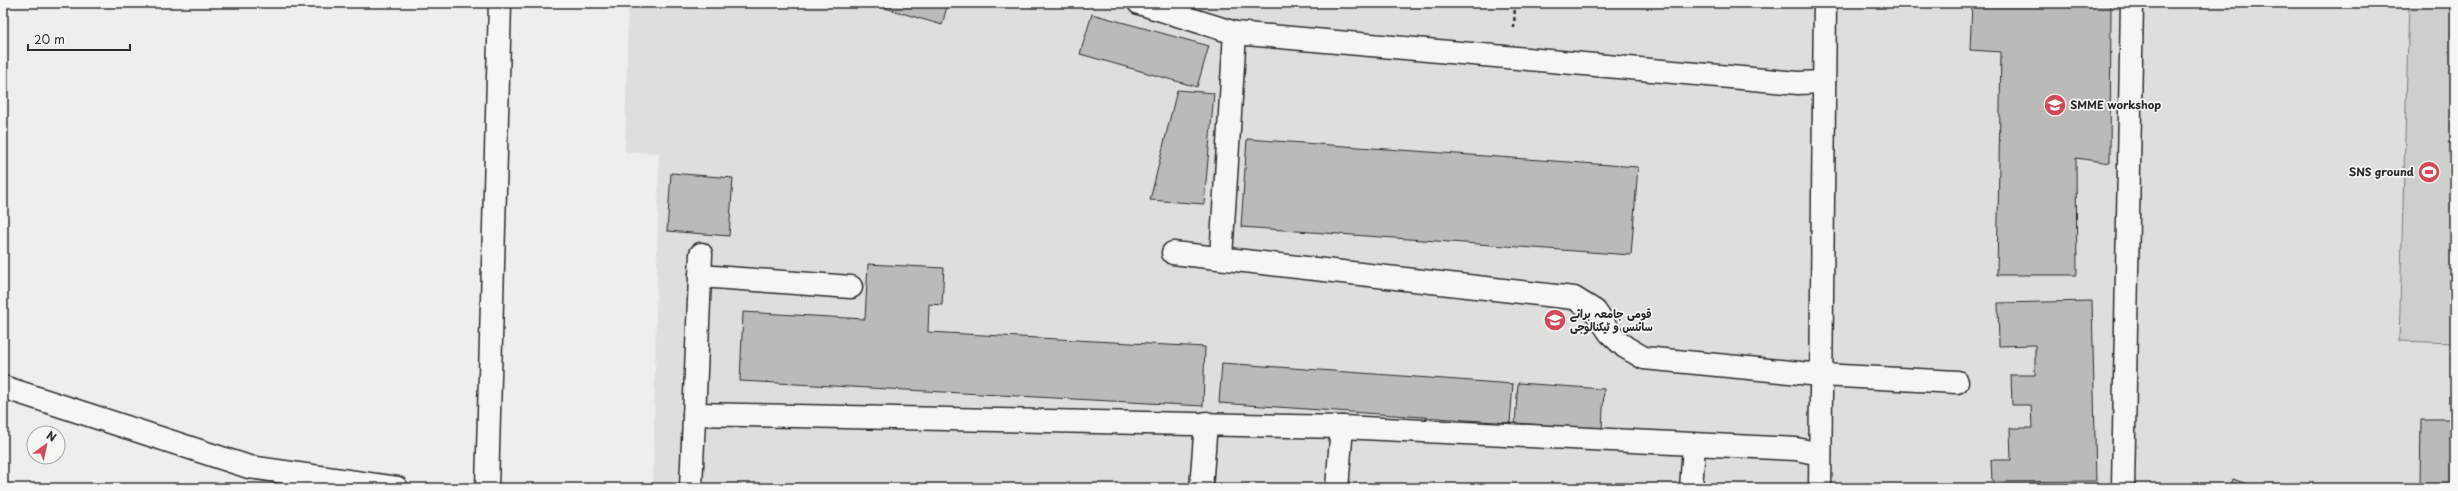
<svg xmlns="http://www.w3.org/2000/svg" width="2458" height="491" font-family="'Playpen Sans','Playpen Sans Arabic',sans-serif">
  <rect width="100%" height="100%" fill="#eeeeea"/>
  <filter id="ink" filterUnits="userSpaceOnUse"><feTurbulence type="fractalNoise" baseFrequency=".025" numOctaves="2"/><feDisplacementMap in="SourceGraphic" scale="8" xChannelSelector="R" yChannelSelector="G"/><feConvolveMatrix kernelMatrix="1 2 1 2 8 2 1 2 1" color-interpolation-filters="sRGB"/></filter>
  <g filter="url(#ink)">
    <path fill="#dededb" d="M 628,3 L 2455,3 L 2455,488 L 653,488 L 659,153 L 625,152 Z"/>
    <path fill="#cececa" stroke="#7c7c7a" d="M 2409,3 L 2455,3 L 2455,343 L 2399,341 Z"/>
    <g fill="#babab7" stroke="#2b2b2b">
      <path d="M 868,3 L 948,3 L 942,25 Z"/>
      <path d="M 1972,3 L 2111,3 L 2110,163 L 2076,158 L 2077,275 L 1997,275 L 2001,52 L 1970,50 Z"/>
      <path d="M 1092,14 L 1209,46 L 1197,87 L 1080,54 Z"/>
      <path d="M 1177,90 L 1214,93 L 1204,204 L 1150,200 Z"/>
      <path d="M 1247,139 L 1638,167 L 1631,255 L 1241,227 Z"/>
      <path d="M 671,173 L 733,178 L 729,236 L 667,231 Z"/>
      <path d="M 868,264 L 944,268 L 942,305 L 929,304 L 928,332 L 1205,347 L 1203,406 L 740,381 L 743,312 L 865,319 Z"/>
      <path d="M 2092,301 L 2096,481 L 1992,482 L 1991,460 L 2011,460 L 2010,428 L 2032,428 L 2031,405 L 2012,405 L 2011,375 L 2035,375 L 2035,345 L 1999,346 L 1998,303 Z"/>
      <path d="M 1222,363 L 1513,384 L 1510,423 L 1219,403 Z"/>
      <path d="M 1518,383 L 1604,389 L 1602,429 L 1515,423 Z"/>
      <path d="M 2421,419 L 2455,419 L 2455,488 L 2420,488 Z"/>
      <path d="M 2233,479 L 2259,488 L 2230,488 Z"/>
    </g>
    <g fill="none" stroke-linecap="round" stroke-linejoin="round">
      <g stroke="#2b2b2b" stroke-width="25">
        <g id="minor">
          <path d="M 1139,3 L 1235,33 L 1798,83 L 1824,82"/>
          <path d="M 1173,253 L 1574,298 L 1595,311 L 1610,333 L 1625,347 L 1644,358 L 1821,375 L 1957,382"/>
          <path d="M 1221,257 L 1235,33"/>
          <path d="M 700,276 L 851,287"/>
          <path d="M 3,387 L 249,467 L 397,488"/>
          <path d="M 694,414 L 1342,427 L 1796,449 L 1820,454"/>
          <path d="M 691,488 L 701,254"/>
          <path d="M 1201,488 L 1206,423"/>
          <path d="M 1337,488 L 1342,427"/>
          <path d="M 1691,488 L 1694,446"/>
          <path d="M 1820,488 L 1825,3"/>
          <path d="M 2123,488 L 2132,3"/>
        </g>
      </g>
      <g stroke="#2b2b2b" stroke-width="25">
        <path id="major" d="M 487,488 L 500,3"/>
      </g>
      <g stroke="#2b2b2b" stroke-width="2.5" stroke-dasharray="4 3" stroke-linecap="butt">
        <path d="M 1854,4 L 1955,5"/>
        <path d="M 1514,28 L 1515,3"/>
      </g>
      <use href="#minor" stroke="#f6f6f2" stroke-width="22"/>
      <use href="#major" stroke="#f6f6f2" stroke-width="22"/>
    </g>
  </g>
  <defs>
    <g id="university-disc" transform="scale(1.15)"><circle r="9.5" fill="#d1495b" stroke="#f6f6f2"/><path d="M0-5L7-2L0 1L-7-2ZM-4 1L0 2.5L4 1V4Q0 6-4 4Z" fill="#fff"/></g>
    <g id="stadium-disc" transform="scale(1.15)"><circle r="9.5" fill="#d1495b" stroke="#f6f6f2"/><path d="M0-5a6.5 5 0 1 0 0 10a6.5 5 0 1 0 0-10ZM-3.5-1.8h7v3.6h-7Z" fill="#fff"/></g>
  </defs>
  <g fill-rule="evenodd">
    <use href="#university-disc" x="2055" y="105"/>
    <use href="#stadium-disc" x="2429" y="172"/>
    <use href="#university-disc" x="1555" y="320"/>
  </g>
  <g text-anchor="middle" stroke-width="3.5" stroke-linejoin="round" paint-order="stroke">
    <g font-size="11" font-weight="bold" fill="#2b2b2b" stroke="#f6f6f2" text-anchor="start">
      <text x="2070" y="109">SMME workshop</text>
      <text x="2414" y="176" text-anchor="end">SNS ground</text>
      <text x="1570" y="318">قومی جامعہ برائے<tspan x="1570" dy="13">سائنس و ٹیکنالوجی</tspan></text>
    </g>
  </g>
  <rect width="2458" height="491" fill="none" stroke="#f6f6f2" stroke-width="16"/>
  <rect x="8" y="8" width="2442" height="475" fill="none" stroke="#2b2b2b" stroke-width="1.5" filter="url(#ink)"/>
  <g transform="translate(46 445) rotate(33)"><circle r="19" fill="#f6f6f2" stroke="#a5a5a2"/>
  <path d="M0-3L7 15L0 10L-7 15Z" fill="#d1495b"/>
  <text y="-6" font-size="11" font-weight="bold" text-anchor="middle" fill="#2b2b2b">N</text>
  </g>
  <path d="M28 44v6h102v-6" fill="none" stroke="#2b2b2b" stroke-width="2"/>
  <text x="34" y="44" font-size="12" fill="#2b2b2b" stroke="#f6f6f2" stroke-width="3" paint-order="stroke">20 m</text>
</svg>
